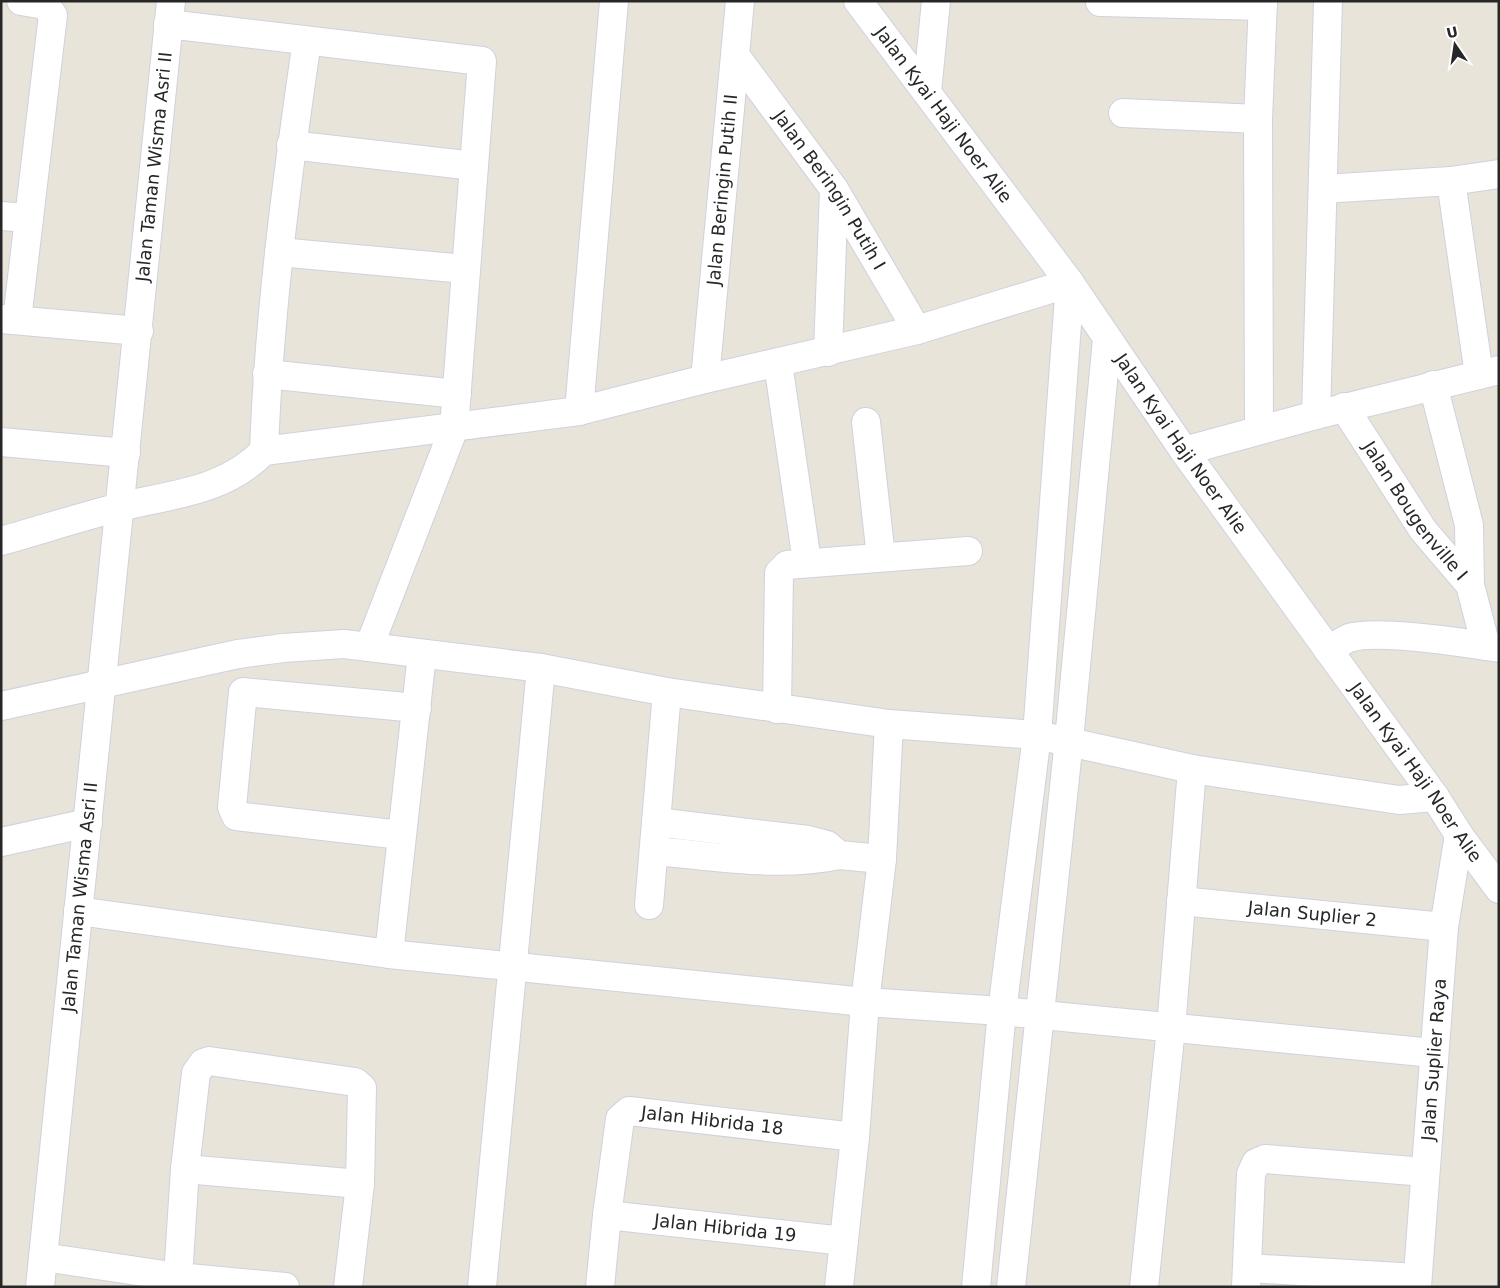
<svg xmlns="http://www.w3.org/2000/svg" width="1500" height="1288" font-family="'DejaVu Sans',sans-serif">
  <rect width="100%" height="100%" fill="#e8e4da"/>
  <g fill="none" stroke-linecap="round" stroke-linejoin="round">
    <g stroke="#cfd1df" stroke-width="30">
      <g id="minor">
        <path id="s1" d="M 858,1 L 1070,283 L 1184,451 L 1435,797 L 1459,835 L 1499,889"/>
        <path d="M 1100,2 L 1263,6"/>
        <path d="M 168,24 L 482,61 L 454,428 L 369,647"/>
        <path id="s2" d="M 735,55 L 834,189 L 917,330"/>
        <path d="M 927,92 L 936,1"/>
        <path d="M 1123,113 L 1258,119"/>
        <path d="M 291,145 L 474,166"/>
        <path d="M 1451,181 L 1479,375"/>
        <path d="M 1323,189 L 1451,181 L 1499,174"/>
        <path d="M 1,216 L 29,218"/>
        <path d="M 279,252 L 465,269"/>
        <path d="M 1,319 L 139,331"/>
        <path d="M 17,320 L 53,15 L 45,5 L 21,1"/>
        <path d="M 828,352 L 834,189"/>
        <path d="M 778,363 L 807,562"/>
        <path d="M 267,374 L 457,394"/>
        <path id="s3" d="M 705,379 L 740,1"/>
        <path d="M 1433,385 L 1469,525 L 1470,585"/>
        <path id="s4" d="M 1344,407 L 1423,530 L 1470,585 L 1486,646"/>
        <path d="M 579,411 L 614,1"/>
        <path d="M 1316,415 L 1328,1"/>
        <path d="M 866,422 L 881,557"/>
        <path d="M 1259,429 L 1258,119 L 1263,1"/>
        <path d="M 1,442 L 126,453"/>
        <path d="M 264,451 C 269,313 287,177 307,41"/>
        <path d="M 1184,451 L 1316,415 L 1499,370"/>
        <path d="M 1,541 C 41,530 80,517 120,507 C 172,494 224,492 264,451 L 579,411 L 705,379 L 917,330 L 1070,283 L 1037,735 L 1002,1011 L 976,1287"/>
        <path d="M 1328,650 C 1335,646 1342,641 1349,638 C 1375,629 1467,643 1499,648"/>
        <path d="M 1,706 L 238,654 L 283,648 L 344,644 L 541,668 L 667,692 L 889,724 L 1037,735 L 1192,769 L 1399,800 L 1435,797"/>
        <path d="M 777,709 L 779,573 L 787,565 L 968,551"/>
        <path d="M 656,822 L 808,840 L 827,845 L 839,855 L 882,859"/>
        <path d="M 401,835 L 236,816 L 232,807 L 243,692 L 417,708"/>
        <path d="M 1,842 L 88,823"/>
        <path d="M 654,851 C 715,856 779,868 839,855"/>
        <path id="s5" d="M 1181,901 L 1444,927"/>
        <path d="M 649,905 L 667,692"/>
        <path d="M 78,911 L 389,954 L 865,1002 L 1002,1011 L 1433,1053"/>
        <path d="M 389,954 L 422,654"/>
        <path d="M 185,1169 L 360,1184"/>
        <path id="s6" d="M 607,1215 L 844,1241"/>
        <path d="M 43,1257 L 178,1277 L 285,1287"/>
        <path d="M 1248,1268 L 1417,1278"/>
        <path d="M 178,1277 L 185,1169 L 196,1073 L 203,1063 L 209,1061 L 355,1082 L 362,1088 L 360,1184 L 348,1287"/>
        <path id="s7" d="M 40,1287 L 171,1"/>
        <path d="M 482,1287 L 541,668"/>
        <path id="s8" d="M 600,1287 L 607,1215 L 620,1119 L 629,1111 L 855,1137"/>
        <path d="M 839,1287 L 855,1137 L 865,1002 L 882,859 L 889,724"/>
        <path d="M 1011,1287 L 1069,740 L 1107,339"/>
        <path d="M 1144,1287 L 1171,1028 L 1192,769"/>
        <path d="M 1246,1287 L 1251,1174 L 1256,1163 L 1265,1159 L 1425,1172"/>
        <path id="s9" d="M 1417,1287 L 1444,927 L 1459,835"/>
      </g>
    </g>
    <use href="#minor" stroke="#fff" stroke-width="28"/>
  </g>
  <g text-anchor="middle" stroke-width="5" stroke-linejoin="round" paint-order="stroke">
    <g font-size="18" fill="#272727" stroke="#fff">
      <text dy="6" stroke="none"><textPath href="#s1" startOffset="142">Jalan Kyai Haji Noer Alie</textPath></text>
      <text dy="6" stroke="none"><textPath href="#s7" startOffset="1126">Jalan Taman Wisma Asri II</textPath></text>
      <text dy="6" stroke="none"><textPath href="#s3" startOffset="190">Jalan Beringin Putih II</textPath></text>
      <text dy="6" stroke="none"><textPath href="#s2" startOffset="165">Jalan Beringin Putih I</textPath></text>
      <text dy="6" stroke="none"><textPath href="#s1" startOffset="548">Jalan Kyai Haji Noer Alie</textPath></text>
      <text dy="6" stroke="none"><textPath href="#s4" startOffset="126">Jalan Bougenville I</textPath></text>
      <text dy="6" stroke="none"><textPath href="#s1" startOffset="952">Jalan Kyai Haji Noer Alie</textPath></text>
      <text dy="6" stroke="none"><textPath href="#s7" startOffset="392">Jalan Taman Wisma Asri II</textPath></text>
      <text dy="6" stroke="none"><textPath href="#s5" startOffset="132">Jalan Suplier 2</textPath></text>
      <text dy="6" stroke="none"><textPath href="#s9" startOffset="228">Jalan Suplier Raya</textPath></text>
      <text dy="6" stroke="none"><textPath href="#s8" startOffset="265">Jalan Hibrida 18</textPath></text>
      <text dy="6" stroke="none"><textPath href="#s6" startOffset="119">Jalan Hibrida 19</textPath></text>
    </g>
  </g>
  <rect width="1500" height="1288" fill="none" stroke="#272727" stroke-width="5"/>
  <g transform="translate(1455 45) rotate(347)" stroke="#ffffff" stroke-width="4" paint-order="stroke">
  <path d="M0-4L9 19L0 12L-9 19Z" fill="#272727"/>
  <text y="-8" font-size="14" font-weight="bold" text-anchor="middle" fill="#272727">U</text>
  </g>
</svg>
